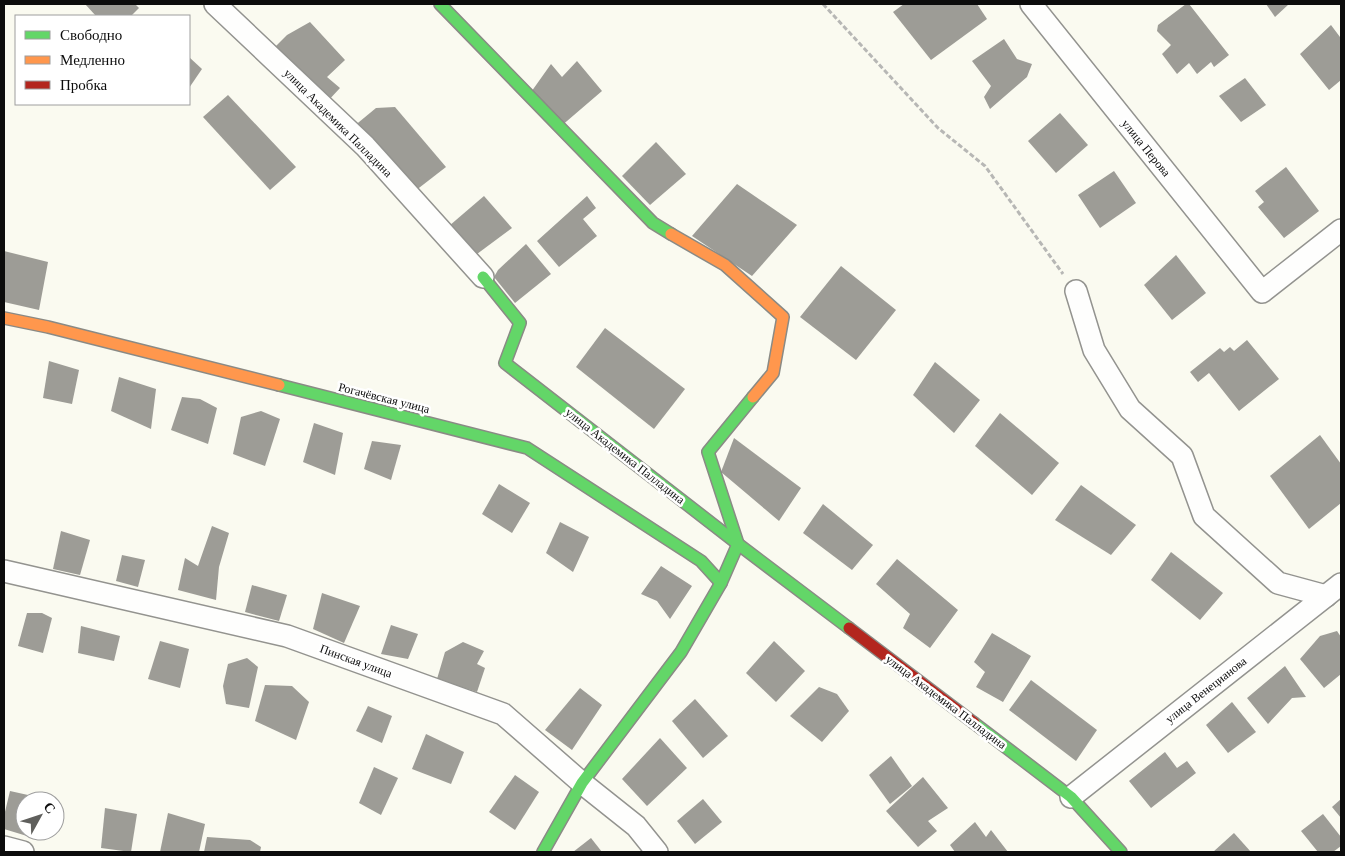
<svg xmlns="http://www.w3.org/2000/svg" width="1345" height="856" font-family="Georgia,serif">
  <rect width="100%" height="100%" fill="#fafaf0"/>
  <g fill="#9d9c96">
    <path d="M 85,4 L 135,4 L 139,8 L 131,16 L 96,16 Z"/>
    <path d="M 904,4 L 977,4 L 987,19 L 931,60 L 893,12 Z"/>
    <path d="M 1186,4 L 1189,4 L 1229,55 L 1214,67 L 1211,62 L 1197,74 L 1189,63 L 1177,74 L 1162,54 L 1171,45 L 1157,31 L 1158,25 Z"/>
    <path d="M 1266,4 L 1289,4 L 1275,17 Z"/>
    <path d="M 310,22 L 345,60 L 327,77 L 340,88 L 326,103 L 271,51 L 287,35 Z"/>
    <path d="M 1331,25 L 1340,37 L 1341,35 L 1341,80 L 1329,90 L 1300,54 Z"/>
    <path d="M 1004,39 L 1017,59 L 1032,64 L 1027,77 L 990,109 L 984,97 L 991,86 L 972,61 Z"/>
    <path d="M 189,57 L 202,69 L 189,88 Z"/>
    <path d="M 577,61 L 602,91 L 560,127 L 529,95 L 551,64 L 562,77 Z"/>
    <path d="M 1245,78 L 1266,105 L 1241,122 L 1219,96 Z"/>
    <path d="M 228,95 L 296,167 L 270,190 L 203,117 Z"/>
    <path d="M 395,107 L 446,167 L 415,191 L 353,127 L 376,108 Z"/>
    <path d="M 1060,113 L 1088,145 L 1056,173 L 1028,141 Z"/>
    <path d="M 656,142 L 686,174 L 650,205 L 622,176 Z"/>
    <path d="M 1286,167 L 1319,211 L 1284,238 L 1258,207 L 1264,202 L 1255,191 Z"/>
    <path d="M 1114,171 L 1136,203 L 1100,228 L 1078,195 Z"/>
    <path d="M 737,184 L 797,225 L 752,276 L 692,236 Z"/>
    <path d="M 484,196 L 512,228 L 477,254 L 449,226 Z"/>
    <path d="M 587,196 L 596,208 L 583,219 L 597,236 L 559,267 L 537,241 Z"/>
    <path d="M 526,244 L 551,274 L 515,303 L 494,277 L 498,270 Z"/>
    <path d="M 4,251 L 48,262 L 39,310 L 4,302 Z"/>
    <path d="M 1176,255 L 1206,293 L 1172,320 L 1144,285 Z"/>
    <path d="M 841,266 L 896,310 L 856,360 L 800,317 Z"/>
    <path d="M 605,328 L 685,389 L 654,429 L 576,367 Z"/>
    <path d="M 1247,340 L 1279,379 L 1239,411 L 1209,373 L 1198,382 L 1190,372 L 1220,348 L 1224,352 L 1230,347 L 1234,351 Z"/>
    <path d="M 49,361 L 79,370 L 72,404 L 43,398 Z"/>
    <path d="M 935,362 L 980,400 L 954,433 L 913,395 Z"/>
    <path d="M 119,377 L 156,389 L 151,429 L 111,411 Z"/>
    <path d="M 182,397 L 200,399 L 217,408 L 208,444 L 171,430 Z"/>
    <path d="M 261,411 L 280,419 L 265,466 L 233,454 L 241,417 Z"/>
    <path d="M 1000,413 L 1059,463 L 1032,495 L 975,446 Z"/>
    <path d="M 314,423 L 343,433 L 335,475 L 303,462 Z"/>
    <path d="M 1320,435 L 1341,464 L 1341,503 L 1309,529 L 1270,476 Z"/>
    <path d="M 734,438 L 801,488 L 779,521 L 721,472 Z"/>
    <path d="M 372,441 L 401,445 L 391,480 L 364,469 Z"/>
    <path d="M 499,484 L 530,503 L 512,533 L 482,514 Z"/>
    <path d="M 1081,485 L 1136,525 L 1111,555 L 1055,520 Z"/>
    <path d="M 823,504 L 873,545 L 852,570 L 803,533 Z"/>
    <path d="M 560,522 L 589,537 L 573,572 L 546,553 Z"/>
    <path d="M 212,526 L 229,533 L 219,567 L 216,600 L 178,590 L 185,558 L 198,566 Z"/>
    <path d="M 61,531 L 90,540 L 80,575 L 53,569 Z"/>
    <path d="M 1171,552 L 1223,593 L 1200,620 L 1151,580 Z"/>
    <path d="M 122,555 L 145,560 L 138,587 L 116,581 Z"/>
    <path d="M 897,559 L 958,610 L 930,648 L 903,628 L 910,614 L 876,584 Z"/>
    <path d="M 661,566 L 692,586 L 670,619 L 657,601 L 641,594 Z"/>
    <path d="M 252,585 L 287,595 L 279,621 L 245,612 Z"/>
    <path d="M 322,593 L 360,606 L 344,643 L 313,629 Z"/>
    <path d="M 27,613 L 42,613 L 52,618 L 43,653 L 18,646 Z"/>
    <path d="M 391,625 L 418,634 L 408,659 L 381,654 Z"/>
    <path d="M 81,626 L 120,636 L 114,661 L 78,653 Z"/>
    <path d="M 1337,631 L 1341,637 L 1341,674 L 1324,688 L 1300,659 L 1320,636 Z"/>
    <path d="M 992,633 L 1031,656 L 1003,702 L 976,687 L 985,672 L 974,662 Z"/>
    <path d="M 160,641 L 189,649 L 180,688 L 148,679 Z"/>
    <path d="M 774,641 L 805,671 L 776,702 L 746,673 Z"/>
    <path d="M 463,642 L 484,651 L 477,664 L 485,668 L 477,692 L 437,679 L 445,652 Z"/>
    <path d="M 247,658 L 258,667 L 249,708 L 226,704 L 223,686 L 228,664 Z"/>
    <path d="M 1285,666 L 1306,697 L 1292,698 L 1268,724 L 1247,698 Z"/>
    <path d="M 1031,680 L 1097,730 L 1076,761 L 1009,710 Z"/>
    <path d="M 265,685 L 292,686 L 309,702 L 296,740 L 255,721 Z"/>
    <path d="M 819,687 L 837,694 L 849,711 L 822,742 L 790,716 Z"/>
    <path d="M 580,688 L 602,705 L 572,750 L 545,730 Z"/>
    <path d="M 695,699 L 728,736 L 703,758 L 672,721 Z"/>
    <path d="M 1232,702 L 1256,732 L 1228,753 L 1206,725 Z"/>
    <path d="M 368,706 L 392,716 L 382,743 L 356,731 Z"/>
    <path d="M 426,734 L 464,752 L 451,784 L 412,769 Z"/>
    <path d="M 660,738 L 687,768 L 647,806 L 622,779 Z"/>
    <path d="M 1165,752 L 1177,768 L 1187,761 L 1196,773 L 1151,808 L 1129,781 Z"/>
    <path d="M 891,756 L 912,786 L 890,804 L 869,775 Z"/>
    <path d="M 374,767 L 398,778 L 381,815 L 359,803 Z"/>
    <path d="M 515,775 L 539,792 L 515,830 L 489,812 Z"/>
    <path d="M 923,777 L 948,808 L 928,821 L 937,831 L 918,847 L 886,811 Z"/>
    <path d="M 10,791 L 37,797 L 36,801 L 25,801 L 25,831 L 28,831 L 27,836 L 4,829 L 4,816 Z"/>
    <path d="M 703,799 L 722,822 L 695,844 L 677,821 Z"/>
    <path d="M 1341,799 L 1341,818 L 1332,807 Z"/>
    <path d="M 105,808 L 137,814 L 131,852 L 101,848 Z"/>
    <path d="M 168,813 L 205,824 L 199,852 L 160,852 Z"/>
    <path d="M 1323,814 L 1341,837 L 1341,846 L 1333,852 L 1318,852 L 1301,831 Z"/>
    <path d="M 975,822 L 986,837 L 991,830 L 1008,852 L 955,852 L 950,845 Z"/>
    <path d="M 1234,833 L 1251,852 L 1213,852 Z"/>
    <path d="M 207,837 L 250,840 L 261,847 L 260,852 L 204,852 Z"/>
    <path d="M 591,838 L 602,852 L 573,852 Z"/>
  </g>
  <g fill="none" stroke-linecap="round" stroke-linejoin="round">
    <g stroke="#93938f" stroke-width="24">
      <g id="street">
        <path d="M 215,4 L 365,146 L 483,277"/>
        <path d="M 1031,4 L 1262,292 L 1341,230"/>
        <path d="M 1076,291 L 1094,350 L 1130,409 L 1182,456 L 1204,516 L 1278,583 L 1326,596"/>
        <path d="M 4,571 L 287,636 L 503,714 L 582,783 L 636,826 L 657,852"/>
        <path d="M 1071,797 L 1341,584"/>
        <path d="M 4,847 L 23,852"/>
      </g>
    </g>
    <g stroke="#8a8a85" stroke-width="14">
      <g id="fast">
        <path d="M 440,4 L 653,223 L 671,234"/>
        <path d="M 483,277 L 520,323 L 505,363 L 738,544 L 849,628"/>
        <path d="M 279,385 L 527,448 L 701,561 L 721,583"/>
        <path d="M 974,723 L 1071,797 L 1121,852"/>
        <path d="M 543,852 L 582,783 L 681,652 L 721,583 L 738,544 L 708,452 L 753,397"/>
      </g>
    </g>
    <g stroke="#8a8a85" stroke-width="14">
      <g id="slow">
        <path d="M 671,234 L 725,265 L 783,317 L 773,373 L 753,397"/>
        <path d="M 4,318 L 48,327 L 279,385"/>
      </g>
    </g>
    <g stroke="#8a8a85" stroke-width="14">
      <path id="jam" d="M 849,628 L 974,723"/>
    </g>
    <path stroke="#b7b7b5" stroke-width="3" stroke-dasharray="5 2.5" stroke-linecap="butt" d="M 823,4 L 938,128 L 985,166 L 1063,274"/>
    <use href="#street" stroke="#fefefd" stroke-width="21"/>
    <use href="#fast" stroke="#63d668" stroke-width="11"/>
    <use href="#slow" stroke="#ff974d" stroke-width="11"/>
    <use href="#jam" stroke="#b3261e" stroke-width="11"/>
  </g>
  <g text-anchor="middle" stroke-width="5" stroke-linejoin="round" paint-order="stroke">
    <g font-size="12" fill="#0c0c0c" stroke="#fff">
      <text transform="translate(338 123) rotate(45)" y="4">улица Академика Палладина</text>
      <text transform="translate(1146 148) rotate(51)" y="4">улица Перова</text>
      <text transform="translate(384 398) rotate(14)" y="4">Рогачёвская улица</text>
      <text transform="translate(625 456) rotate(38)" y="4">улица Академика Палладина</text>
      <text transform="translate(356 661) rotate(20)" y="4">Пинская улица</text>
      <text transform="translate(1206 690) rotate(-38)" y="4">улица Венецианова</text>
      <text transform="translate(946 702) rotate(37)" y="4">улица Академика Палладина</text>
    </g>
  </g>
  <rect width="1345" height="856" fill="none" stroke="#0c0c0c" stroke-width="10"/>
  <rect x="15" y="15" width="175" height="90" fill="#ffffff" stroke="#9e9e9e"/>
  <rect x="25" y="31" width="25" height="8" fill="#63d668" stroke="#9e9e9e"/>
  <text x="60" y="40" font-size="15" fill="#0c0c0c">Свободно</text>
  <rect x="25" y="56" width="25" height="8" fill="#ff974d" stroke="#9e9e9e"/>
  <text x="60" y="65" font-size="15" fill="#0c0c0c">Медленно</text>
  <rect x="25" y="81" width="25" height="8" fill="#b3261e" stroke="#9e9e9e"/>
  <text x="60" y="90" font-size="15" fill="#0c0c0c">Пробка</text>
  <g transform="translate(40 816) rotate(50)"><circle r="24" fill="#ffffff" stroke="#9e9e9e"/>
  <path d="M0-4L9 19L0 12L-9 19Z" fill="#5f5f5c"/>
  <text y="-8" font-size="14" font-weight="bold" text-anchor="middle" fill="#0c0c0c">С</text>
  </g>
</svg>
